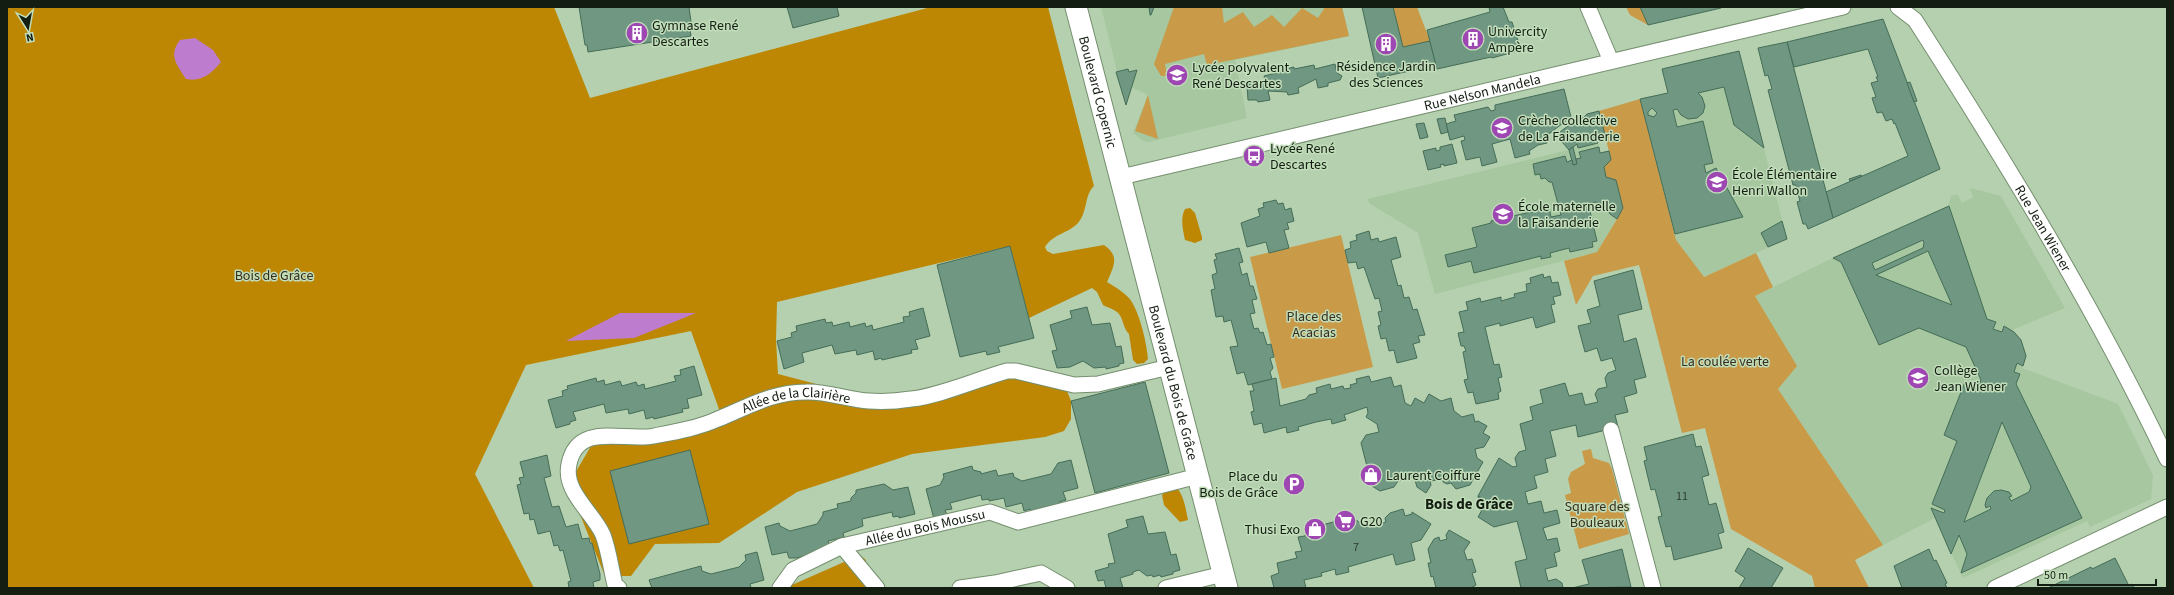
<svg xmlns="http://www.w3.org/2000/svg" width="2174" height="595" font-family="'Source Sans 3',sans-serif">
  <rect width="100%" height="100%" fill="#b4d0ae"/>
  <g fill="#a6c79f">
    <path d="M 1101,7 L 1342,7 L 1349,36 L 1235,60 L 1247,118 L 1149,142 L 1143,141 L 1133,133 L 1148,95 L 1131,87 L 1126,105 L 1120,82 L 1117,78 L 1116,72 L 1117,71 Z"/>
    <path d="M 1739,51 L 1787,239 L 1703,277 L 1676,240 L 1640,99 L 1668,93 L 1662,69 Z"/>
    <path d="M 1598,143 L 1600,153 L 1609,151 L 1611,160 L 1604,168 L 1606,176 L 1616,180 L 1623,208 L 1597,252 L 1435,294 L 1418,233 L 1369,203 L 1368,199 L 1568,150 L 1577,144 L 1578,148 Z"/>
    <path d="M 1970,188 L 2001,196 L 2065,308 L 2012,330 L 2021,340 L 2025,350 L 2026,356 L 2022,368 L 2118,404 L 2153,475 L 2151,499 L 2090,527 L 2087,521 L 1963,578 L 1935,518 L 1883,545 L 1778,389 L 1755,296 L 1833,258 L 1948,206 L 1951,196 L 1957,194 L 1962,203 L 1973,197 Z"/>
  </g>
  <g fill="#c99b48">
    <path d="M 1174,7 L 1222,7 L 1224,23 L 1243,12 L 1254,27 L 1272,15 L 1284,27 L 1302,8 L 1318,18 L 1325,7 L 1342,7 L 1349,36 L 1207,65 L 1204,54 L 1165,64 L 1167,76 L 1161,76 L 1154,64 Z"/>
    <path d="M 1393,7 L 1417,7 L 1430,41 L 1403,47 Z"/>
    <path d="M 1626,7 L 1640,7 L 1648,25 L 1630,15 Z"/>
    <path d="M 1148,95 L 1158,139 L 1135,131 Z"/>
    <path d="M 1640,99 L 1676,240 L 1704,277 L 1756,253 L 1773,287 L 1755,296 L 1797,366 L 1778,389 L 1883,545 L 1855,560 L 1869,588 L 1815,588 L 1812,576 L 1731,529 L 1705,428 L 1682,433 L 1639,265 L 1593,276 L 1576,305 L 1564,261 L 1597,252 L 1623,209 L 1616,180 L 1606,177 L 1604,167 L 1611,160 L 1599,111 Z"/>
    <path d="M 1341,235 L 1373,367 L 1282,389 L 1250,257 Z"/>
    <path d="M 1591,449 L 1593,458 L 1609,463 L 1612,469 L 1629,534 L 1579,549 L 1565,495 L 1571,493 L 1568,479 L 1571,472 L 1585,464 L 1582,451 Z"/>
  </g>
  <g fill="#be8703">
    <path d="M 7,7 L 554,7 L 590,98 L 931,7 L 1048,7 L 1094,186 C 1084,195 1088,212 1078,223 C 1069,233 1053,234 1045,247 L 1047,251 L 1053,254 L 1104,245 C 1120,256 1114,266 1107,282 C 1114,286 1122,291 1128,297 C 1139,308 1147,344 1148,359 L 1144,363 L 1137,364 L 1133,360 L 1129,334 C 1123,328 1124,321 1119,314 C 1115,309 1108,308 1103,305 L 1097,292 L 1092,288 L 1029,318 L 1010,246 L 777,302 L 776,340 L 778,374 L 881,401 L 1007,371 L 1056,382 L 1067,391 L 1071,401 L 1071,419 L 1064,431 L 1045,437 L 912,454 L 797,492 L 719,543 L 655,544 L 631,576 L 605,576 L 568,485 L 594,441 L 654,439 L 720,412 L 691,331 L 526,365 L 475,474 L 534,588 L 7,588 Z"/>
    <path d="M 1190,208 L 1195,213 L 1202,237 L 1202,240 L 1195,243 L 1185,240 C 1183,230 1180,218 1185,209 Z"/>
    <path d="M 1177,488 C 1184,496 1186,510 1188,520 L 1180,522 L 1164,505 L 1162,495 L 1166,491 Z"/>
    <path d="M 860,555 L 866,560 L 866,584 L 869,588 L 785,588 Z"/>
  </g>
  <g fill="#be7cce">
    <path d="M 195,38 L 213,50 L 221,62 C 211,74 202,82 186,79 C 177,65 168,55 180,40 Z"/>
    <path d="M 620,313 L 696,313 L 634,338 L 566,341 Z"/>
  </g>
  <g fill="#6f9781" stroke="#456d57" fill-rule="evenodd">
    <path d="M 579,7 L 689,7 L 692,29 L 690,29 L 691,36 L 588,52 L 587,45 L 585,45 Z"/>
    <path d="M 787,7 L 837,7 L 839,16 L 793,28 Z"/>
    <path d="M 1149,7 L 1154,7 L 1151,15 L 1150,15 Z"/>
    <path d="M 1362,7 L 1393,7 L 1403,47 L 1430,41 L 1436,65 L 1378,78 Z"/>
    <path d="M 1489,7 L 1503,7 L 1509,22 L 1512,22 L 1521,50 L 1492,58 L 1491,57 L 1437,69 L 1427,30 L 1490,12 Z"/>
    <path d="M 1640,7 L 1720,7 L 1721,8 L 1648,25 Z"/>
    <path d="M 1883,19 L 1940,169 L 1833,218 L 1826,192 L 1908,156 L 1895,123 L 1894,124 L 1892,119 L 1886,121 L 1882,112 L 1877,113 L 1872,98 L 1876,97 L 1871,83 L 1878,81 L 1876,77 L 1878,77 L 1868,49 L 1794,67 L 1787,42 Z"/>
    <path d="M 1787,42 L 1833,218 L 1808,229 L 1806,224 L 1803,224 L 1797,202 L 1800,201 L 1796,185 L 1793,185 L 1768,90 L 1772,89 L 1768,75 L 1765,76 L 1758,48 Z"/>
    <path d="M 1739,51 L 1764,148 L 1734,125 L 1724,87 L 1698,93 L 1702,97 L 1705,106 L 1703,113 L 1697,118 L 1688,119 L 1681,115 L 1677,109 L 1673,110 L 1677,127 L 1703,121 L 1713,163 L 1704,165 L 1706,173 L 1716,168 L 1743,217 L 1675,234 L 1640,99 L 1668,93 L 1662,69 ZM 1652,108 L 1657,113 L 1654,117 L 1648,115 L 1648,112 Z"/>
    <path d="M 1335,64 L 1337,73 L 1342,76 L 1340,80 L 1328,83 L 1328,86 L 1318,88 L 1316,79 L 1298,88 L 1299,93 L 1288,95 L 1287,92 L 1268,91 L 1270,100 L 1258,102 L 1257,100 L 1248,100 L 1247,85 L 1265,80 L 1264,76 L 1281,72 L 1281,70 L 1294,67 L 1294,69 L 1314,65 L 1315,69 Z"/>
    <path d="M 1128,69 L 1129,72 L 1137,70 L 1126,105 L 1116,72 Z"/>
    <path d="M 1910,82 L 1917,101 L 1914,102 L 1907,83 Z"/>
    <path d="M 1564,89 L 1571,117 L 1546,136 L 1547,143 L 1538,145 L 1529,151 L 1530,154 L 1515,158 L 1510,139 L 1492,144 L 1497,162 L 1482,166 L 1480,157 L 1466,160 L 1461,141 L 1465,140 L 1464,136 L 1450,140 L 1446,124 L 1456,121 L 1454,115 L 1488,107 L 1491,111 L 1495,110 L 1495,105 Z"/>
    <path d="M 1599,111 L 1605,135 L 1596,137 L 1598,143 L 1578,148 L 1577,144 L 1569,150 L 1556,135 L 1581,116 L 1583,118 L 1587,114 Z"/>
    <path d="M 1445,118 L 1448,132 L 1441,134 L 1437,119 Z"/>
    <path d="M 1424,123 L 1428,137 L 1420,139 L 1416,124 Z"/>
    <path d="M 1452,144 L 1457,163 L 1444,166 L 1444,164 L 1440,165 L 1441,167 L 1428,170 L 1423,151 L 1436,148 L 1436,151 L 1440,150 L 1440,147 Z"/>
    <path d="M 1573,147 L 1577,164 L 1573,165 L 1569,150 Z"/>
    <path d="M 1599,147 L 1600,153 L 1609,151 L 1611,160 L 1604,167 L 1606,177 L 1616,180 L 1623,208 L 1617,219 L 1610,214 L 1603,204 L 1596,202 L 1588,203 L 1597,241 L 1592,242 L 1593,247 L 1570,252 L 1569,248 L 1550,253 L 1551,257 L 1541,259 L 1541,256 L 1474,273 L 1471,261 L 1448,267 L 1445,255 L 1477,247 L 1472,228 L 1491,223 L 1491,221 L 1549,208 L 1551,217 L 1561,215 L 1552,182 L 1549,182 L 1545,178 L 1541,179 L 1540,174 L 1535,175 L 1533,164 L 1565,156 L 1567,162 L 1572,160 L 1573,165 L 1577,164 L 1576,159 L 1581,158 L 1579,152 Z"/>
    <path d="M 1861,175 L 1862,176 L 1850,181 L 1849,179 Z"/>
    <path d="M 1276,200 L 1278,204 L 1283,203 L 1285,210 L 1291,208 L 1294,221 L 1287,223 L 1289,229 L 1284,230 L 1289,248 L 1269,253 L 1266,242 L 1247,247 L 1241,223 L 1260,216 L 1258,209 L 1264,207 L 1263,203 Z"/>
    <path d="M 1949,206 L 1987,319 L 1996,322 L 1993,329 L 2002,332 L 2004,326 L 2014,332 L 2021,340 L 2026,356 L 2023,366 L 2017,363 L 2014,372 L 2020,374 L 2016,384 L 2082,518 L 1961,573 L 1967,554 L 1959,535 L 1951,554 L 1931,508 L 1944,513 L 1945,510 L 1932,504 L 1957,441 L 1944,435 L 1965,382 L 1978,387 L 1981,380 L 1966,347 L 1919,328 L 1879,345 L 1841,262 L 1833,258 ZM 1923,240 L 1924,243 L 1923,248 L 1875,270 L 1872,263 ZM 1928,251 L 1952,305 L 1876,275 ZM 2002,422 L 2031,487 L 2029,492 L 2011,501 L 2009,497 L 2012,496 L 2009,492 L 2001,490 L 1994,491 L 1987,498 L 1985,505 L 1986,508 L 1990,506 L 1991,509 L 1964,522 Z"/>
    <path d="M 1782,221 L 1787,239 L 1768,247 L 1761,233 Z"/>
    <path d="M 1369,231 L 1371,240 L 1378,238 L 1379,242 L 1396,237 L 1401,257 L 1391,260 L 1398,286 L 1401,285 L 1404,298 L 1409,297 L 1413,310 L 1417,309 L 1425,335 L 1418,336 L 1420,342 L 1413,344 L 1417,358 L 1397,363 L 1394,350 L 1389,351 L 1386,338 L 1381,339 L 1378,326 L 1381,325 L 1378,312 L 1382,311 L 1379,298 L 1375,299 L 1364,267 L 1358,269 L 1356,262 L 1348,263 L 1345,250 L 1351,248 L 1350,242 L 1357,240 L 1356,235 Z"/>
    <path d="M 1010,246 L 1034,338 L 998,347 L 1000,352 L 987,355 L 986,351 L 960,357 L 937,265 Z"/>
    <path d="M 1239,248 L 1243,262 L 1239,263 L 1242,275 L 1247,273 L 1250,286 L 1253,286 L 1257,299 L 1252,300 L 1255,313 L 1250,314 L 1254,329 L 1258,328 L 1260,333 L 1263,332 L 1267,345 L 1271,344 L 1274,357 L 1270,358 L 1273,368 L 1270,372 L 1272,379 L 1248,385 L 1244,372 L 1237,374 L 1230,347 L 1238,346 L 1231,320 L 1224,322 L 1223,316 L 1216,317 L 1211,290 L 1215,289 L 1212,275 L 1217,273 L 1214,260 L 1217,259 L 1215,254 Z"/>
    <path d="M 1633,270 L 1642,309 L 1618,315 L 1624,342 L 1636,338 L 1646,377 L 1634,380 L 1637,393 L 1624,397 L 1628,412 L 1615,415 L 1618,427 L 1578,437 L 1576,425 L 1550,431 L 1556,456 L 1545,459 L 1548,472 L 1534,476 L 1537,488 L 1525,492 L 1528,504 L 1541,501 L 1544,513 L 1557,510 L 1560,523 L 1543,528 L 1547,540 L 1557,538 L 1560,551 L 1554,553 L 1557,566 L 1545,569 L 1548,581 L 1556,579 L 1562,583 L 1563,588 L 1521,588 L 1515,562 L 1527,559 L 1517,521 L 1494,527 L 1478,517 L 1487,501 L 1478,496 L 1499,458 L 1513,467 L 1517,466 L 1515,458 L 1519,452 L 1526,450 L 1520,424 L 1533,420 L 1530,407 L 1543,403 L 1540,390 L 1565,383 L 1569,396 L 1582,393 L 1585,405 L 1598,402 L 1595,394 L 1598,389 L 1607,387 L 1605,378 L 1608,373 L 1616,370 L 1612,358 L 1601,361 L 1597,348 L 1585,352 L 1578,326 L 1591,323 L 1587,310 L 1600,306 L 1594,281 Z"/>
    <path d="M 1543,274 L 1544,278 L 1550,276 L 1552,283 L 1558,282 L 1561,295 L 1553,297 L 1555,304 L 1551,305 L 1555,322 L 1536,328 L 1533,317 L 1500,326 L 1500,323 L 1485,327 L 1494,365 L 1499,364 L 1502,377 L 1498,378 L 1501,391 L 1498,393 L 1499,399 L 1476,404 L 1473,392 L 1468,393 L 1464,380 L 1468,379 L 1463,352 L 1466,351 L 1464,346 L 1461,346 L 1458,333 L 1464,332 L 1459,312 L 1468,310 L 1466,302 L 1480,298 L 1481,302 L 1501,297 L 1501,301 L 1515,297 L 1514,294 L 1527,291 L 1526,284 L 1531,283 L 1530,278 Z"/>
    <path d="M 1087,307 L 1092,325 L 1110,323 L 1116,347 L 1121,346 L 1124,363 L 1119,364 L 1119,366 L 1106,369 L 1106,367 L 1094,368 L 1083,361 L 1070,367 L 1057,368 L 1052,351 L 1057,350 L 1050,325 L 1072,318 L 1070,311 Z"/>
    <path d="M 923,308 L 930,336 L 915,340 L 918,349 L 911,350 L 912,353 L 882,360 L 881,358 L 875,360 L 873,351 L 857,355 L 856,350 L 835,354 L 832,345 L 802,353 L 804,362 L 784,369 L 777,341 L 792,337 L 791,333 L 797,331 L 796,326 L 825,319 L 826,323 L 832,322 L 833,326 L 849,322 L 850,327 L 865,323 L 866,327 L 872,325 L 873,330 L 904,322 L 903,317 L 910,316 L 909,312 Z"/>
    <path d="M 694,366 L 702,395 L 687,399 L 689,408 L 682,409 L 683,412 L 654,419 L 653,417 L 646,419 L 644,410 L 629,414 L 628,409 L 606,413 L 604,404 L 573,412 L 576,420 L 570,422 L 570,424 L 556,428 L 548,400 L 563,396 L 562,391 L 568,389 L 567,386 L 596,378 L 597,382 L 604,380 L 605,385 L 620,381 L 622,386 L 636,382 L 638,386 L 644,384 L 645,389 L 676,381 L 674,376 L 681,375 L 680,370 Z"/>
    <path d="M 1369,376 L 1371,382 L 1391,377 L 1394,387 L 1401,385 L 1405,403 L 1411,406 L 1415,398 L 1424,403 L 1429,394 L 1441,401 L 1451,398 L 1454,411 L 1462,417 L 1473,414 L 1475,422 L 1478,421 L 1487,426 L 1483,433 L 1490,437 L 1484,447 L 1475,449 L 1477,458 L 1483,462 L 1470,485 L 1456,489 L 1451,483 L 1447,484 L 1443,482 L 1443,479 L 1430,481 L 1431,485 L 1426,493 L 1417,487 L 1414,477 L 1398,481 L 1394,487 L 1380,491 L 1372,486 L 1361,443 L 1366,435 L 1379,432 L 1377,424 L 1366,417 L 1368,413 L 1367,407 L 1344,415 L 1346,420 L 1332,424 L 1331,419 L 1316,422 L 1298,427 L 1299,430 L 1287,433 L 1286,427 L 1264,433 L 1262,423 L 1254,425 L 1251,412 L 1254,411 L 1250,391 L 1254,391 L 1252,384 L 1276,378 L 1280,406 L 1306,399 L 1309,395 L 1317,393 L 1316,388 L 1330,384 L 1331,389 L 1343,386 L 1344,389 L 1351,388 L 1350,385 L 1357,383 L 1356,379 Z"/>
    <path d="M 1145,382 L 1169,473 L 1095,493 L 1071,401 Z"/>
    <path d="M 1693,434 L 1696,447 L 1701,446 L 1709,475 L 1702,477 L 1709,505 L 1716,503 L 1724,532 L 1718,534 L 1722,548 L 1674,560 L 1671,546 L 1666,547 L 1658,517 L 1662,516 L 1655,489 L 1651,490 L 1644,461 L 1647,460 L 1644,447 Z"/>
    <path d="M 690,450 L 709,524 L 629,544 L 610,471 Z"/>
    <path d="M 547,455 L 551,476 L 544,478 L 552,507 L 559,506 L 566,527 L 578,524 L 582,539 L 589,538 L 590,543 L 592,543 L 600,574 L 600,580 L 593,582 L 594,588 L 569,588 L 568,582 L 571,581 L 563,550 L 560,551 L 558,545 L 554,546 L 550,531 L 538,534 L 534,519 L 530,520 L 529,513 L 524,514 L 517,485 L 521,484 L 519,478 L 524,477 L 520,462 Z"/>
    <path d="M 1071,460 L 1078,488 L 1063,492 L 1066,500 L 1059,502 L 1059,504 L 1031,512 L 1030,509 L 1024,511 L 1022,503 L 1006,507 L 1004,498 L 989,501 L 989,499 L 982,500 L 981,495 L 950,503 L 952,509 L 945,510 L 947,515 L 934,519 L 926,489 L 940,485 L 944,477 L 943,474 L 972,466 L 973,470 L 981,472 L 981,474 L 996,470 L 998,476 L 1013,473 L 1014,477 L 1022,481 L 1051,474 L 1058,463 Z"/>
    <path d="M 884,484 L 893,490 L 908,487 L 915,514 L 899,518 L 899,516 L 893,517 L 892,512 L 862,519 L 863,526 L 843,533 L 844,537 L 828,541 L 830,547 L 824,551 L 796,558 L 789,558 L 787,552 L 772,555 L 765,527 L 779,523 L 780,526 L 790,531 L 817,524 L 823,515 L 823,512 L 838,508 L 837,504 L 851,501 L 851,498 L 856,493 L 856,490 Z"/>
    <path d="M 1478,496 L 1487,501 L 1481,511 Z"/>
    <path d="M 1403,509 L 1405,516 L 1412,514 L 1412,512 L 1431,524 L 1421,540 L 1411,543 L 1415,560 L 1396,565 L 1393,554 L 1348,567 L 1349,572 L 1336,575 L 1335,569 L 1321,573 L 1322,576 L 1304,580 L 1306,588 L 1274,588 L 1271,576 L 1279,573 L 1277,563 L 1297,558 L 1295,552 L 1302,551 L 1298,537 L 1305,536 L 1307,529 L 1352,517 L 1366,527 L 1386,522 L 1385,518 L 1390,513 Z"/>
    <path d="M 1143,516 L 1148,534 L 1165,532 L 1171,555 L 1176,554 L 1180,570 L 1173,572 L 1173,574 L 1161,577 L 1160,575 L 1153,577 L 1152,575 L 1147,576 L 1139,570 L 1133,572 L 1133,574 L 1120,578 L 1123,588 L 1106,588 L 1104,580 L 1098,581 L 1095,571 L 1109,567 L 1108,564 L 1115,563 L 1108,534 L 1128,527 L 1126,520 Z"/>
    <path d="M 1449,530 L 1470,542 L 1464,551 L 1467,560 L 1472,559 L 1476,572 L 1472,573 L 1476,585 L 1471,588 L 1436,588 L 1433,576 L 1431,577 L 1428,563 L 1431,563 L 1428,549 L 1434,539 L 1439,537 L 1440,541 L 1447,539 L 1446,535 Z"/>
    <path d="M 1748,548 L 1783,568 L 1771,588 L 1739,588 L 1745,578 L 1735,571 Z"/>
    <path d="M 1622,549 L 1631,587 L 1572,588 L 1589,584 L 1582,560 Z"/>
    <path d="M 1929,549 L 1934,561 L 1936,560 L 1947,583 L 1945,584 L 1947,588 L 1902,588 L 1894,566 Z"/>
    <path d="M 757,552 L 764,580 L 750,584 L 751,588 L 652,588 L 649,580 L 701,566 L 702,571 L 711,574 L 739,567 L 746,560 L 745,555 Z"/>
    <path d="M 2115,558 L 2129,586 L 2132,584 L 2134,588 L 2048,588 L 2091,567 L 2092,569 Z"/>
  </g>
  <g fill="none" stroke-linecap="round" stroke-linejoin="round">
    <g stroke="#758f6f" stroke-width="17">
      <g id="street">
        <path d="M 1588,7 L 1611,61"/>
        <path id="s1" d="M 1898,7 L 1915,20 C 2006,162 2094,306 2167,459"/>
        <path id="s2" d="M 1121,177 L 1843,7"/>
        <path d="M 1611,430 L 1653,588"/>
        <path d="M 842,546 L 877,588"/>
        <path id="s3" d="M 619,588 L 615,585 C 611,569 609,551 603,535 C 593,512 563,492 569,464 C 578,421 624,442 654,436 C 675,432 698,428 718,419 C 748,407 772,392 806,392 C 827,391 848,400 869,401 C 883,402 898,401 911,399 C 940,396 978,379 1007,371 L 1016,371 L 1074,385 L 1098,384 L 1169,367"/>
        <path id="s4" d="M 780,588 L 793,570 L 842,546 L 990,512 L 1018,522 L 1198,476"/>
        <path d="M 960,588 L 995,583 L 1041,573 L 1067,588"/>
        <path d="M 1166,588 L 1223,574"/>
        <path d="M 1995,588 L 2167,507"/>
      </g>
    </g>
    <g stroke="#758f6f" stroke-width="23">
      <g id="secondary">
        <path id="s5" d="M 1076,7 L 1227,588"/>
      </g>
    </g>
    <use href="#street" stroke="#fff" stroke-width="15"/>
    <use href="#secondary" stroke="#fff" stroke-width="21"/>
  </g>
  <defs>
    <g id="building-disc" transform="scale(1.15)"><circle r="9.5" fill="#9e46b2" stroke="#c1ddba"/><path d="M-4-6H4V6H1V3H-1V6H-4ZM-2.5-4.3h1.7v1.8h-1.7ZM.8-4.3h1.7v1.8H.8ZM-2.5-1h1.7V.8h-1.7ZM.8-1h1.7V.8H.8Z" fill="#fff"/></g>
    <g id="school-disc" transform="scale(1.15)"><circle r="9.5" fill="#9e46b2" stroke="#c1ddba"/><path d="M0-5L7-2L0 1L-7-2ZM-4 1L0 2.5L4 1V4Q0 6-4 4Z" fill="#fff"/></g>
    <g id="bus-disc" transform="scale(1.15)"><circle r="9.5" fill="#9e46b2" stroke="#c1ddba"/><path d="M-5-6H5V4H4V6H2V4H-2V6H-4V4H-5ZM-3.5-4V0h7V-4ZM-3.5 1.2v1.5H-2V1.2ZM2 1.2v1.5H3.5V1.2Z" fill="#fff"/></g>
    <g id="shop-disc" transform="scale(1.15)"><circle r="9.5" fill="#9e46b2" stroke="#c1ddba"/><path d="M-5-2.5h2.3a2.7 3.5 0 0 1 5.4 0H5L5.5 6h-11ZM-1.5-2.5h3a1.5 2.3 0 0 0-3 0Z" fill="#fff"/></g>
    <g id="parking-disc" transform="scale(1.15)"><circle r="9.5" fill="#9e46b2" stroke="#c1ddba"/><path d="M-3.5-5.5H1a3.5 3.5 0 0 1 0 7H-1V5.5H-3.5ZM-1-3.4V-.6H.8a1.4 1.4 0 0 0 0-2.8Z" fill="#fff"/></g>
    <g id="supermarket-disc" transform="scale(1.15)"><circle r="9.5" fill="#9e46b2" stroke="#c1ddba"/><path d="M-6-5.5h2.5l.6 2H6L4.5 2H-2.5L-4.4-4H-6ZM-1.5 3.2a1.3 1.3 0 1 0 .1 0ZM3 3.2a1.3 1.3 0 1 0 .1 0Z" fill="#fff"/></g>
  </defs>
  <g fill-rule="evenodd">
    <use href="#building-disc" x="637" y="33"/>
    <use href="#building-disc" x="1473" y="39"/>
    <use href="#building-disc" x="1386" y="44"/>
    <use href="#school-disc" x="1177" y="75"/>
    <use href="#school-disc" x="1502" y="128"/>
    <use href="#bus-disc" x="1254" y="156"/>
    <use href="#school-disc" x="1717" y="182"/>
    <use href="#school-disc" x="1503" y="214"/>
    <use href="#school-disc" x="1918" y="378"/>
    <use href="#shop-disc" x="1371" y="475"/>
    <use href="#parking-disc" x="1294" y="484"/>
    <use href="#supermarket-disc" x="1345" y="521"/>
    <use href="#shop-disc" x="1315" y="529"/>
  </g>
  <g text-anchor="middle" stroke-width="3" stroke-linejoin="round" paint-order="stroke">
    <g font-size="12" fill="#2a3c2d">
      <text x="1682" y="500">11</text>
      <text x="1356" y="551">7</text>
    </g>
    <g font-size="14" fill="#131d11" stroke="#c1ddba" text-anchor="start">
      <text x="652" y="30">Gymnase René<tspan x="652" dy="16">Descartes</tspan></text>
      <text x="1488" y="36">Univercity<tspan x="1488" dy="16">Ampère</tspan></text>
      <text x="1386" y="71" text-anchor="middle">Résidence Jardin<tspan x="1386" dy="16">des Sciences</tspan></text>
      <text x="1192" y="72">Lycée polyvalent<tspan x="1192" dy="16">René Descartes</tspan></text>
      <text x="1518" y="125">Crèche collective<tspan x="1518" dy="16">de La Faisanderie</tspan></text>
      <text x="1270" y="153">Lycée René<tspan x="1270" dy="16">Descartes</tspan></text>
      <text x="1732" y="179">École Élémentaire<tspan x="1732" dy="16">Henri Wallon</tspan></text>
      <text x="1518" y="211">École maternelle<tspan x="1518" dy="16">la Faisanderie</tspan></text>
      <text x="1934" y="375">Collège<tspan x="1934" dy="16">Jean Wiener</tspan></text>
      <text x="1386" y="480">Laurent Coiffure</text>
      <text x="1278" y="481" text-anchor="end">Place du<tspan x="1278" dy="16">Bois de Grâce</tspan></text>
      <text x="1360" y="526">G20</text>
      <text x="1300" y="534" text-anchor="end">Thusi Exo</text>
    </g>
    <g font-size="14" fill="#131d11" stroke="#c1ddba">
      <text dy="5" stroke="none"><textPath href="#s2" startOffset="371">Rue Nelson Mandela</textPath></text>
      <text dy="5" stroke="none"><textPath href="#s5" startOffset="88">Boulevard Copernic</textPath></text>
      <text dy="5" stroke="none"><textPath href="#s1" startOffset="266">Rue Jean Wiener</textPath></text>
      <text dy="5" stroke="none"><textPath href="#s5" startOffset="388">Boulevard du Bois de Grâce</textPath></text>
      <text dy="5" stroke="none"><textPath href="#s3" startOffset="385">Allée de la Clairière</textPath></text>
      <text dy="5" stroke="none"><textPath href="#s4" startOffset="162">Allée du Bois Moussu</textPath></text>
    </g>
    <g font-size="14" fill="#372d1b" stroke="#c1ddba">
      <text x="274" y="280">Bois de Grâce</text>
      <text x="1314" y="321">Place des<tspan x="1314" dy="16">Acacias</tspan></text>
      <text x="1725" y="366">La coulée verte</text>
      <text x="1597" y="511">Square des<tspan x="1597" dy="16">Bouleaux</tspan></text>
    </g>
    <g font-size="15" font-weight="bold" fill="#131d11" stroke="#c1ddba">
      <text x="1469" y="509">Bois de Grâce</text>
    </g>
  </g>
  <rect width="2174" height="595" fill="none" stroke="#131d11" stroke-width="16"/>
  <g transform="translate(28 28) rotate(169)" stroke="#c1ddba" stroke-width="3" paint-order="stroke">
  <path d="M0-3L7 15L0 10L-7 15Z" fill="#131d11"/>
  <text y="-6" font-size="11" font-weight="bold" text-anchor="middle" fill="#131d11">N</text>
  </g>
  <path d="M2038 579v6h118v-6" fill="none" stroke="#131d11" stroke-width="2"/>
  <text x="2044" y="579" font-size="12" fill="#131d11" stroke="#c1ddba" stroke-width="3" paint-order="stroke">50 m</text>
</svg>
